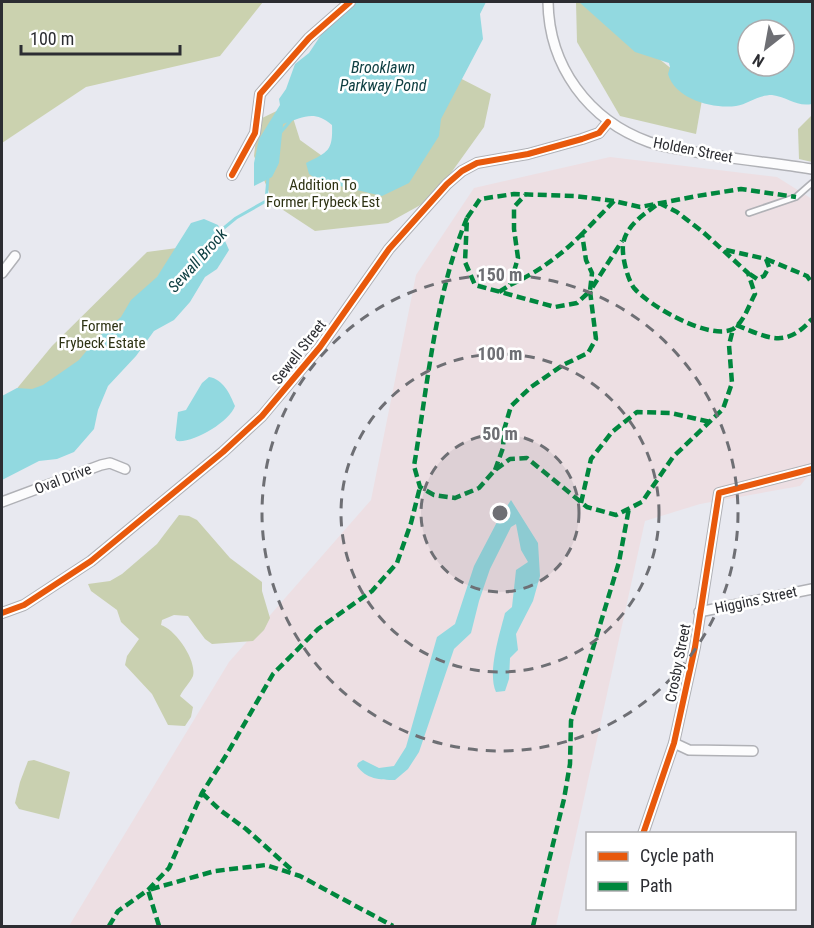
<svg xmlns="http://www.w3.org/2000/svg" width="814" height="928" font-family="'Roboto Condensed',sans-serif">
  <rect width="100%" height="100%" fill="#e8e9f0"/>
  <path fill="#eddfe3" d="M 610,157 L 777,177 L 812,199 L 812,471 L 800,486 L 700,504 L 645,521 L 556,926 L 69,926 L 229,662 L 371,500 L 416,275 L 474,188 Z"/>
  <g fill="#c9d0b0">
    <path d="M 576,2 L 588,2 L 703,94 L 696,134 L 620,116 L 577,42 Z"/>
    <path d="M 452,74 L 491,94 L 484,127 L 433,198 L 388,223 L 315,231 L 274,204 L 254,156 L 258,120 L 289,105 L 300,140 L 325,158 Z"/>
    <path d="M 812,115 L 812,162 L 799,159 L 798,129 Z"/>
    <path d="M 177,248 L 74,401 L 5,403 L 52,346 L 147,252 Z"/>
    <path d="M 179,515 L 189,516 L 197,520 L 230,558 L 262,582 L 262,591 L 270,618 L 264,630 L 253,641 L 212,644 L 205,639 L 188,616 L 174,615 L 162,620 L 161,625 C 175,629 197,660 193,676 C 190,683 183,689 180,696 L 193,707 L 191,717 L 185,726 L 168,725 L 152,694 L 125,665 L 127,656 L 139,639 L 121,622 L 117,610 L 91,591 L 88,584 L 110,581 L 122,574 L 157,544 Z"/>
    <path d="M 34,760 L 70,772 L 59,819 L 19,809 L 15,803 L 20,782 L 28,761 Z"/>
  </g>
  <path fill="#cbd2af" d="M 2,2 L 263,2 L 220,56 L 86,87 L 2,143 Z"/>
  <g fill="#92d9e0" fill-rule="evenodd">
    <path d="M 354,2 L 486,2 L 480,14 L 483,39 L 441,119 L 439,136 L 409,183 L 382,196 L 319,181 L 309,174 L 306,163 C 328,152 333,151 332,125 C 314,110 304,117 283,124 L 279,163 L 272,177 L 254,186 L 254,163 L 259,139 L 280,105 L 279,99 L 286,89 L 295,64 L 309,53 L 325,29 L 337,21 Z"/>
    <path d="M 579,2 L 812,2 L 812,104 C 796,107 788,97 772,95 C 758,95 748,104 736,106 C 712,109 675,99 668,74 L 670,67 L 669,63 L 635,52 ZM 748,30 L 784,30 L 784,66 L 748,66 Z"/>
    <path d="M 204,219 L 218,225 L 229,250 L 217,269 L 205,277 L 190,302 L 174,320 L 154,331 L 136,356 L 108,386 L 98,410 L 94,429 L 74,452 L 57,459 L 39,461 L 2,480 L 2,396 L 17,388 L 32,389 L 43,385 L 79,360 L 97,338 L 121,317 L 131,300 L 157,277 L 191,223 Z"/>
    <path d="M 209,377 C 223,379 230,394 235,406 C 229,422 194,443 177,441 L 175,438 L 178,412 L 186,410 L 202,383 Z"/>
    <path d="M 511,500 L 538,543 L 540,576 L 533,601 L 516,634 L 518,650 L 510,658 L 509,679 L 505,691 L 496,692 C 487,673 500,633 505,613 L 512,607 L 516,570 L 528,562 L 521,550 L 516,524 L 511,527 L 490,569 L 479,601 L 471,633 L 454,649 L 419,752 L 408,769 L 395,780 C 380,780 366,779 357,766 L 358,763 L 363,760 L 379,768 L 394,766 L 406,747 L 437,637 L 455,624 L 474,566 L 497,522 Z"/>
  </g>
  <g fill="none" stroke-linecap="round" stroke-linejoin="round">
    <g stroke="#92d9e0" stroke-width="3">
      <path d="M 281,132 L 292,119"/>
      <path d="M 219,232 L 236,218 L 266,201 L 268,177"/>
    </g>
    <g stroke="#b0b1b6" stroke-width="8">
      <path id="service" d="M 749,213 L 796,197 L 812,183"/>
    </g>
    <g stroke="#b0b1b6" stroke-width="12">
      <g id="minor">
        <path d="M 548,2 C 549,66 588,120 649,142 C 660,146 673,148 685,150 C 727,159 770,162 812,169"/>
        <path d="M 232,175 L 255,133 L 260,94 L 309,38 L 350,2"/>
        <path d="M 2,273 L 15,256"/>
        <path d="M 2,502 L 101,465 L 110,463 L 125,469"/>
        <path d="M 699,612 L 812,589"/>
        <path d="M 2,613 L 24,605 L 91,561 L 223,452 L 262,416 L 320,347 L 389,249 L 447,184 L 462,171 L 477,163 L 528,154 L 582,139 L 599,133 L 608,122"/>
        <path d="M 674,743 L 689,750 L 753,751"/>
        <path d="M 643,834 L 674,743 L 695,647 L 719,493 L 812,469"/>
      </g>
    </g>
    <use href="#service" stroke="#fcfcfd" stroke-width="4.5"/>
    <use href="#minor" stroke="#fcfcfd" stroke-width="9"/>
    <g stroke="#00873e" stroke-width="4.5" stroke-dasharray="9 4.5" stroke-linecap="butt">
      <path d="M 614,201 L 582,234 L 586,260 L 592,273 L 590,291 L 577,303 L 555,307 L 475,285 L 465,262 L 467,218 L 480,199 L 514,194 L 575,196 L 614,201 L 640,207 L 697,196 L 741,189 L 796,197"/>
      <path d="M 659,203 L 677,212 L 703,232 L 748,273 L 755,294 C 749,305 744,322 733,329 C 710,341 649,306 634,288 C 627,279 620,251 624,240 C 629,223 646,213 659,203 Z"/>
      <path d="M 467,218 C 435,295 428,383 414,466 L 420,487 L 434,495 L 455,498 L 479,488 L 495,470 L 510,459 L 527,458 L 587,507 L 616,515 L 642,502 L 673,457 L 723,409 L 732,383 L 729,345 L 733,329"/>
      <path d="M 726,250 L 766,259 L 769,267 L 764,276 L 757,279 L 748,273"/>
      <path d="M 766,259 L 807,276 L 812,283"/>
      <path d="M 510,285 C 538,272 560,256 582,234"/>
      <path d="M 499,292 L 510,285 L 518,258 L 514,229 L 514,207 L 525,195"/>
      <path d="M 736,325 C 769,338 785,349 812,319"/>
      <path d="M 495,470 L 503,448 L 504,430 L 511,406 L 531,387 L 563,365 L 588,353 L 596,339 L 590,291 L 622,241"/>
      <path d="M 581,503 L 591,459 L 612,432 L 637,412 L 671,413 L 710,422"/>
      <path d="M 202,793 L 220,810 L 246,829 L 293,871"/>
      <path d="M 109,926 L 118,911 L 148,890 L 169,868 L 202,793 L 227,754 L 273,674 L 318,629 L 372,591 L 397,563 L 411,523 L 420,487"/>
      <path d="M 159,926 L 148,890 L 215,871 L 266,865 L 300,876 L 393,926"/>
      <path d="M 533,926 L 564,799 L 570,764 L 571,721 L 619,562 L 629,508"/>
    </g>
    <g stroke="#fff" stroke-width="10">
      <g id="cycleway">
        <path d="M 232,175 L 255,133 L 260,94 L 309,38 L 350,2"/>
        <path d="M 2,613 L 24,605 L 91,561 L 223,452 L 262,416 L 320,347 L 389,249 L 447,184 L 462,171 L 477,163 L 528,154 L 582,139 L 599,133 L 608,122"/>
        <path d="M 643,834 L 674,743 L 695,647 L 719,493 L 812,469"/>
      </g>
    </g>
    <use href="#cycleway" stroke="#e8590c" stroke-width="6"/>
  </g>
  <circle cx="500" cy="513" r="79" fill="#6e6f74" fill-opacity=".12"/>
  <g fill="none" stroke="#6e6f74" stroke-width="3" stroke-dasharray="10 8">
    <circle cx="500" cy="513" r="79"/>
    <circle cx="500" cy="513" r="159"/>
    <circle cx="500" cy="513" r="238"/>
  </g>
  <g text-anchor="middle" stroke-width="5" stroke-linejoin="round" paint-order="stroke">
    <g font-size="15" fill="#2c2d32" stroke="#fff">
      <text transform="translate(693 150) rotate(11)" y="5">Holden Street</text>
      <text transform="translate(299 352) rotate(-52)" y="5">Sewell Street</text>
      <text transform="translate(63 479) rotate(-21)" y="5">Oval Drive</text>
      <text transform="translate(756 600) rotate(-12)" y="5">Higgins Street</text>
      <text transform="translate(678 663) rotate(-79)" y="5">Crosby Street</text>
    </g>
    <g font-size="15" fill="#2e3314" stroke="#fff">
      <text x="323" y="190">Addition To<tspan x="323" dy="17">Former Frybeck Est</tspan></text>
      <text x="102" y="331">Former<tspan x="102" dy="17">Frybeck Estate</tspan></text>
    </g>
    <g font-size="16" font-style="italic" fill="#104043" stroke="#fff">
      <text x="383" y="73">Brooklawn<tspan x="383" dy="18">Parkway Pond</tspan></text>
      <text transform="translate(197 260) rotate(-48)" y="6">Sewall Brook</text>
    </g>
  </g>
  <circle cx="500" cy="513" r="9" fill="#6e6f74" stroke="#fff" stroke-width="3"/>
  <g font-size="18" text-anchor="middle" font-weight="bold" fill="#6e6f74" stroke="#fff" stroke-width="5" stroke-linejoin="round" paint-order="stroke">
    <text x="500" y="281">150 m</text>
    <text x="500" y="360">100 m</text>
    <text x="500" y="440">50 m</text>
  </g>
  <rect width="814" height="928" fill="none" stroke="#2c2d32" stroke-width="6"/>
  <rect x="586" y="832" width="210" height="78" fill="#ffffff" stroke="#ababad" stroke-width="1.5"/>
  <rect x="598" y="852" width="30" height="9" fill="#e8590c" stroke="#ababad" stroke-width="1.5"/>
  <text x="640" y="862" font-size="18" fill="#2c2d32">Cycle path</text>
  <rect x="598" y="882" width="30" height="9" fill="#00873e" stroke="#ababad" stroke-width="1.5"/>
  <text x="640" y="892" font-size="18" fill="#2c2d32">Path</text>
  <g transform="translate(766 48) rotate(211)"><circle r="28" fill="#ffffff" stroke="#ababad" stroke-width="1.5"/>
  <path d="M0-4.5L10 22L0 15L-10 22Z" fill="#6e6f74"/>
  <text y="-9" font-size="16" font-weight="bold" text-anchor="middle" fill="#2c2d32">N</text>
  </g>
  <path d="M21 45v9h159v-9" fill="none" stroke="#2c2d32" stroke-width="3"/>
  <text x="30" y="45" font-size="18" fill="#2c2d32" stroke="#ffffff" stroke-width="4.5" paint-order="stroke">100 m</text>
</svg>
